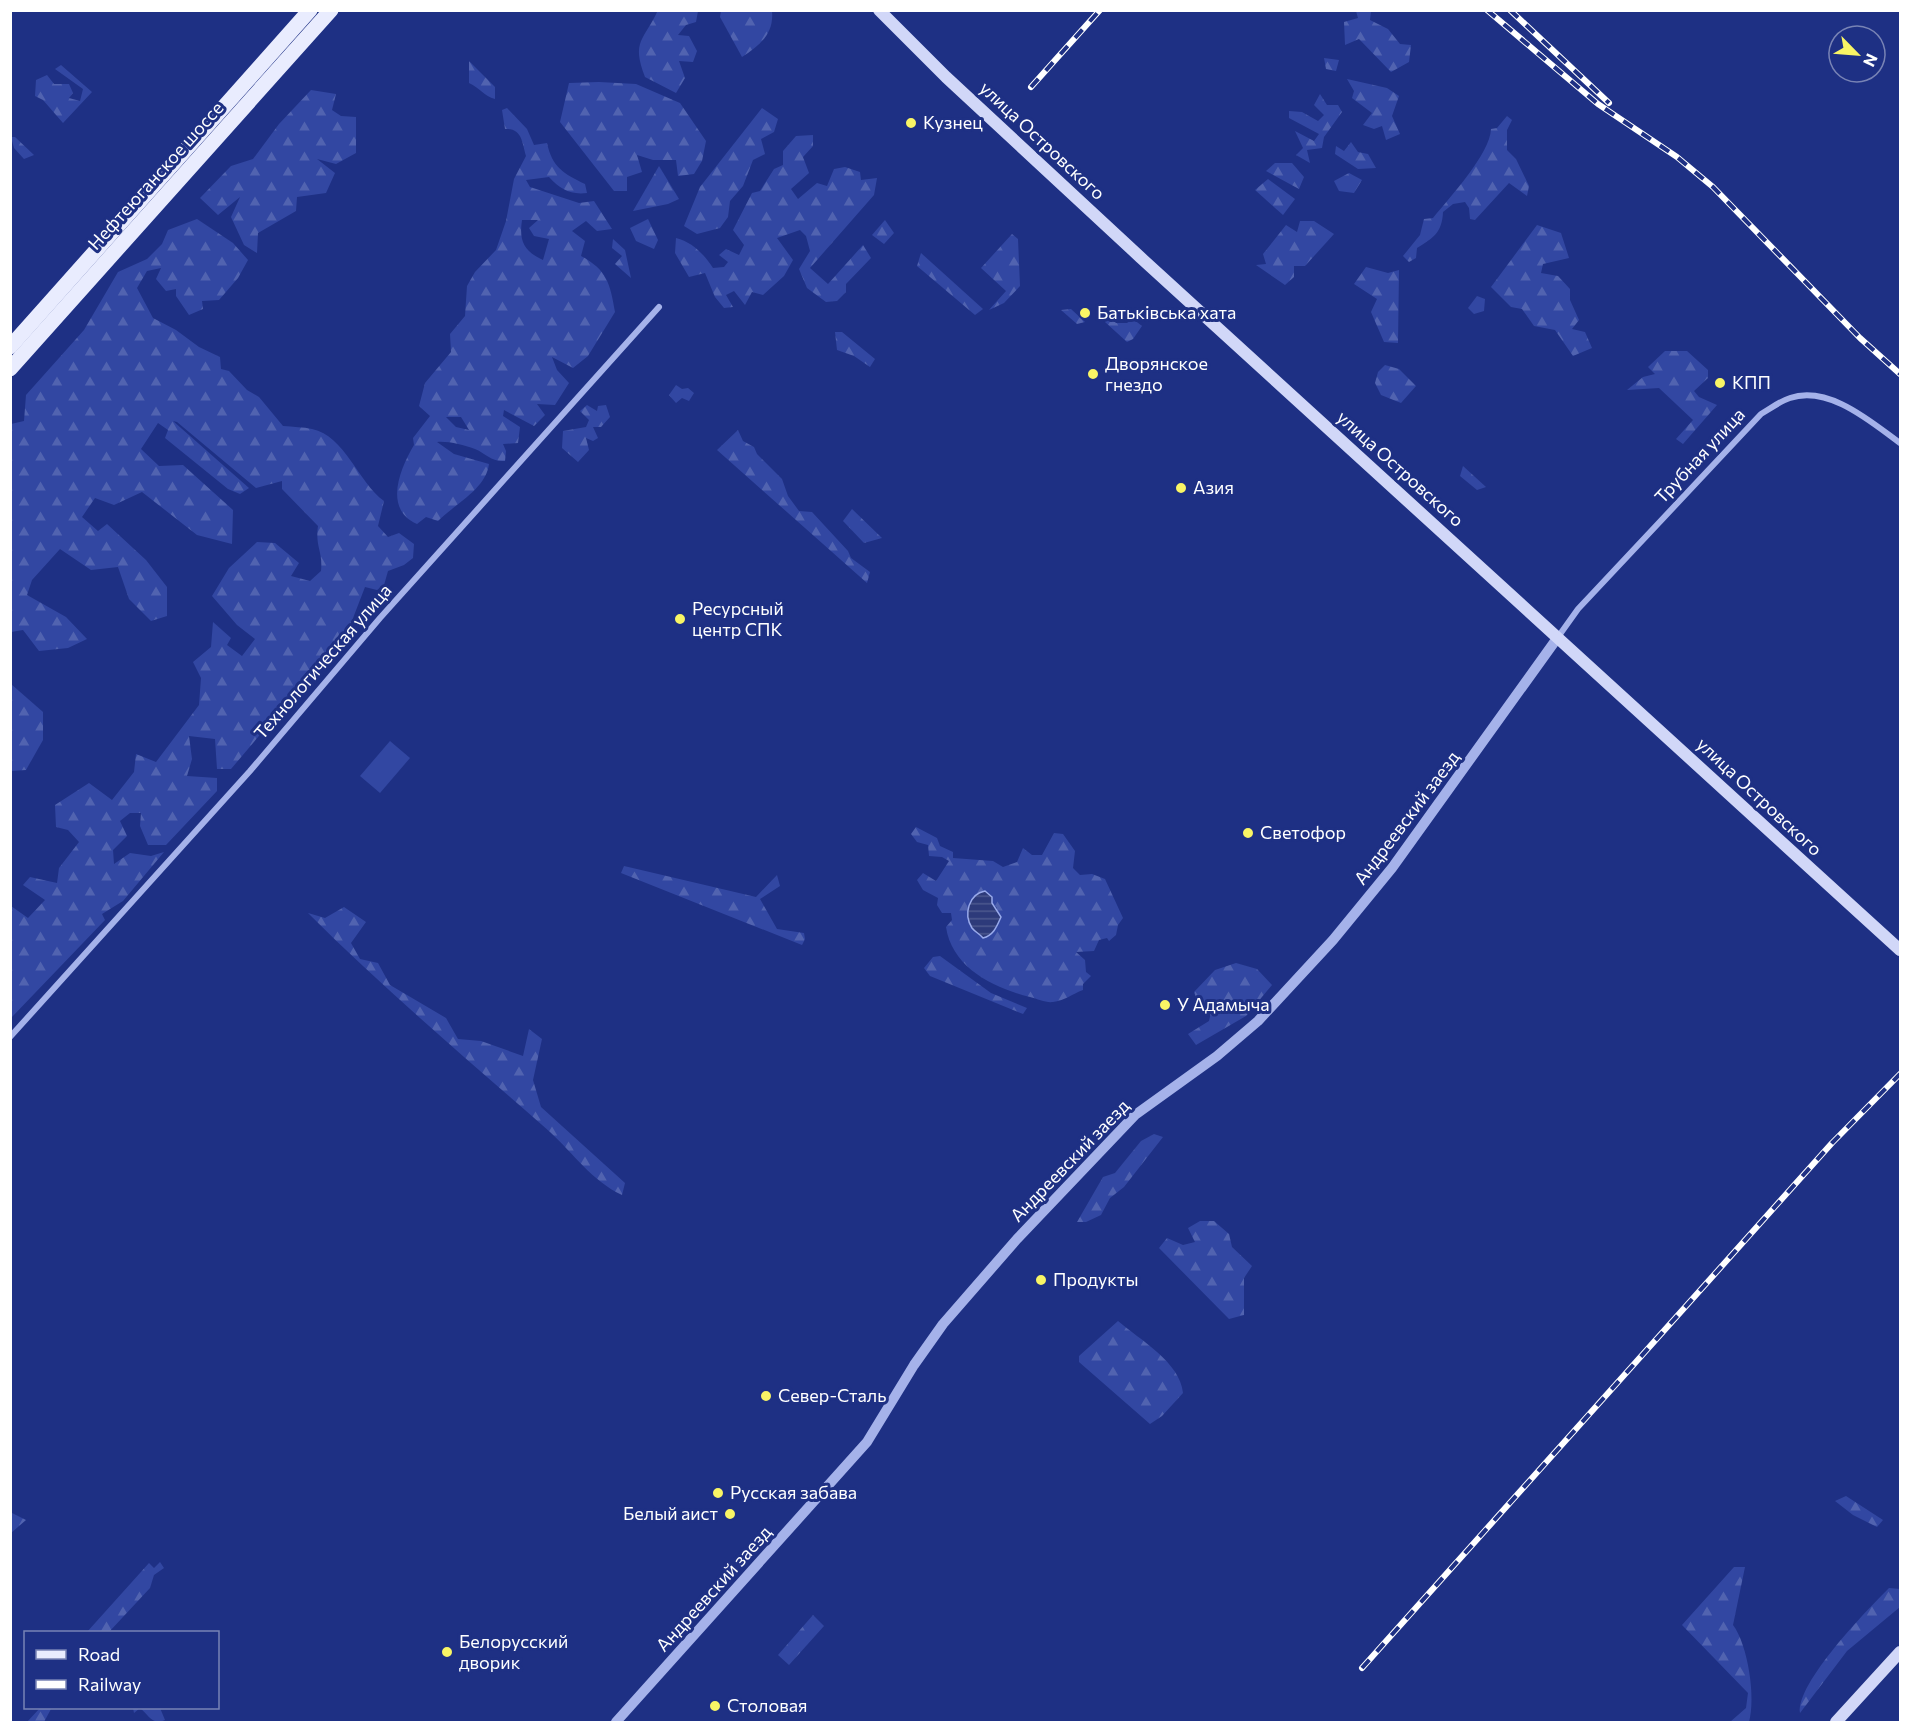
<svg xmlns="http://www.w3.org/2000/svg" width="1911" height="1733" font-family="Commissioner,sans-serif">
  <defs>
    <pattern id="forest-firs" width="22" height="20" patternUnits="userSpaceOnUse" patternTransform="scale(1.5)"><rect width="22" height="20" fill="#3247a2"/><path d="M5 1l3.5 6h-7zM16 11l3.5 6h-7z" fill="#5163b0"/></pattern>
    <pattern id="water-rules" width="6" height="5" patternUnits="userSpaceOnUse" patternTransform="scale(1.5)"><rect width="6" height="5" fill="#2d3a7a"/><path d="M0 2.5h6" fill="none" stroke="#4c588e"/></pattern>
  </defs>
  <rect width="100%" height="100%" fill="#1e3084"/>
  <g fill="url(#forest-firs)" fill-rule="evenodd">
    <path d="M 658,10 L 698,11 L 696,22 L 686,25 L 678,35 L 689,36 L 697,51 L 693,62 L 679,61 L 685,78 L 676,93 L 645,77 C 631,40 644,41 658,10 Z"/>
    <path d="M 721,11 L 772,11 C 774,34 760,45 742,57 L 720,17 Z"/>
    <path d="M 1356,11 L 1371,11 L 1370,20 L 1388,29 L 1400,44 L 1411,45 L 1409,62 L 1391,72 L 1359,39 L 1345,45 L 1344,22 L 1358,18 Z"/>
    <path d="M 1324,58 L 1339,60 L 1336,71 L 1326,69 Z"/>
    <path d="M 469,61 L 495,87 L 495,99 C 484,96 480,88 469,83 Z"/>
    <path d="M 61,65 L 92,92 L 63,123 L 43,100 L 35,96 L 36,80 L 47,75 L 54,84 L 69,84 L 73,93 L 69,98 L 80,101 L 83,89 L 55,69 Z"/>
    <path d="M 1347,79 L 1387,88 L 1399,96 L 1392,116 L 1400,134 L 1386,140 L 1382,126 L 1374,129 L 1363,125 L 1372,113 L 1352,98 L 1354,91 Z"/>
    <path d="M 599,82 L 636,84 L 680,103 L 706,141 L 702,161 L 694,174 L 678,176 L 676,160 L 653,160 L 637,155 L 642,172 L 627,177 L 627,191 L 614,191 L 560,122 L 569,83 Z"/>
    <path d="M 311,90 L 336,94 L 332,110 L 341,116 L 356,117 L 356,153 L 336,164 L 317,159 L 335,173 L 326,193 L 297,197 L 296,211 L 258,233 L 257,253 L 244,245 L 231,217 L 240,197 L 218,215 L 200,198 L 231,166 L 253,159 L 279,124 Z"/>
    <path d="M 1320,94 L 1327,105 L 1338,105 L 1342,112 L 1324,137 L 1322,148 L 1307,150 L 1310,163 L 1296,155 L 1303,148 L 1295,131 L 1314,141 L 1319,134 L 1289,118 L 1289,111 L 1302,112 L 1318,121 L 1324,115 L 1314,105 Z"/>
    <path d="M 507,108 L 527,129 L 534,145 L 547,143 C 552,167 564,174 585,184 L 587,193 C 570,195 560,189 549,177 L 526,180 L 530,187 L 579,203 L 594,201 L 612,229 L 597,231 L 586,221 L 572,231 L 585,241 L 581,256 C 607,270 610,283 615,312 L 588,356 L 573,368 L 552,357 L 557,370 L 569,383 L 555,405 L 537,404 L 545,415 L 534,426 L 504,410 L 503,416 L 520,427 L 518,443 L 503,444 L 506,451 L 505,461 C 491,462 487,454 475,449 C 463,445 449,441 437,442 L 454,454 L 489,464 C 486,489 455,504 438,521 L 426,517 L 417,524 C 383,509 400,469 414,445 L 413,438 L 430,416 L 419,406 L 425,383 L 451,352 L 450,334 L 465,316 L 467,286 L 475,272 L 496,250 L 506,221 L 514,179 L 526,156 C 522,142 522,128 505,129 L 502,110 ZM 522,220 L 538,220 L 529,228 L 534,236 L 549,239 L 543,260 C 523,251 519,240 522,220 ZM 446,417 L 461,417 L 469,430 L 456,427 Z"/>
    <path d="M 762,108 L 778,119 L 774,132 L 761,139 L 765,154 L 753,160 L 743,186 L 730,201 L 728,217 L 720,228 L 697,234 L 684,226 L 700,187 Z"/>
    <path d="M 1507,116 L 1512,120 L 1507,130 L 1507,150 L 1516,159 L 1529,186 L 1527,196 L 1509,183 L 1475,220 L 1470,219 L 1469,208 L 1465,202 L 1453,204 L 1443,212 C 1442,233 1433,238 1417,248 L 1416,258 L 1409,262 L 1403,256 L 1420,235 L 1424,219 L 1433,218 C 1450,197 1490,154 1491,129 L 1497,128 Z"/>
    <path d="M 813,135 L 813,146 L 803,157 L 809,173 L 791,189 L 798,199 L 817,183 L 827,186 L 834,169 L 845,167 L 860,172 L 861,180 L 877,178 L 874,195 L 810,268 L 828,284 L 863,245 L 871,258 L 846,284 L 846,292 L 837,301 L 826,302 L 807,288 L 799,269 L 810,251 L 806,236 L 800,230 L 777,238 L 793,260 L 784,276 L 763,295 L 752,292 L 745,305 L 734,291 L 726,295 L 733,307 L 724,308 L 715,297 L 705,273 L 689,277 L 675,253 L 676,238 C 692,242 704,254 713,268 L 724,267 L 728,262 L 719,255 L 726,249 L 739,255 L 744,245 L 733,230 L 752,193 L 760,191 L 774,169 L 783,165 L 783,151 L 796,136 Z"/>
    <path d="M 11,137 L 15,137 L 34,155 L 24,159 L 14,148 Z"/>
    <path d="M 1351,142 L 1358,152 L 1368,154 L 1376,168 L 1358,169 L 1335,154 L 1336,146 L 1344,151 Z"/>
    <path d="M 1275,163 L 1292,163 L 1304,177 L 1299,189 L 1266,171 Z"/>
    <path d="M 659,166 L 679,199 L 668,204 L 633,211 Z"/>
    <path d="M 1349,173 L 1362,180 L 1354,193 L 1339,191 L 1334,181 Z"/>
    <path d="M 1268,179 L 1295,199 L 1283,215 L 1255,190 Z"/>
    <path d="M 197,219 L 233,243 L 248,260 L 238,278 L 219,300 L 202,301 L 203,309 L 189,315 L 176,296 L 176,289 L 166,291 L 156,279 L 161,268 L 147,271 L 137,288 L 153,318 L 176,330 L 199,347 L 220,357 L 221,369 L 229,371 L 247,390 L 259,397 L 283,426 C 293,427 303,427 312,429 C 345,436 358,482 384,501 L 378,526 L 388,537 L 399,533 L 414,544 L 413,558 L 404,565 L 388,571 L 384,585 L 377,590 L 365,587 L 348,631 L 231,769 L 217,769 L 215,739 L 189,736 L 192,759 L 187,776 L 217,778 L 217,791 L 166,845 L 148,845 L 140,826 L 141,813 L 130,813 L 120,821 L 127,836 L 113,850 L 114,864 L 130,853 L 151,856 L 164,852 L 123,901 L 102,914 L 105,920 L 11,1018 L 11,906 L 28,918 L 45,900 L 23,885 L 30,877 L 57,883 L 59,868 L 79,842 L 68,830 L 56,827 L 55,805 L 89,783 L 112,800 L 134,772 L 136,754 L 156,762 L 199,705 L 201,678 L 193,662 L 211,647 L 213,622 L 231,638 L 227,645 L 242,656 L 255,639 L 237,625 L 212,596 L 229,568 L 257,542 L 275,543 L 299,563 L 291,576 L 310,581 L 321,571 C 323,551 315,547 318,526 L 282,489 L 282,481 L 256,488 L 177,422 L 173,421 L 249,488 L 240,494 L 228,489 L 165,438 L 168,430 L 158,423 L 141,449 L 159,466 L 183,465 L 233,510 L 232,544 L 197,535 L 142,492 L 114,505 L 95,498 L 82,517 L 98,531 L 107,524 L 146,560 L 167,587 L 167,616 L 151,621 L 129,599 L 118,567 L 91,570 L 60,549 L 32,580 L 27,595 L 66,617 L 87,639 L 68,648 L 39,651 L 23,630 L 11,632 L 11,424 L 24,421 L 26,395 L 84,330 L 118,272 L 147,259 L 162,244 L 168,230 Z"/>
    <path d="M 648,219 L 658,240 L 654,249 L 636,241 L 630,228 Z"/>
    <path d="M 885,220 L 894,233 L 884,244 L 872,235 Z"/>
    <path d="M 1300,221 L 1314,221 L 1334,234 L 1305,266 L 1294,266 L 1294,277 L 1285,285 L 1256,265 L 1266,264 L 1263,254 L 1286,225 L 1297,232 Z"/>
    <path d="M 1537,225 L 1561,233 L 1569,258 L 1543,264 L 1541,273 L 1558,276 L 1570,289 L 1570,300 L 1579,320 L 1572,329 L 1585,332 L 1592,348 L 1573,356 L 1555,330 L 1534,326 L 1522,309 L 1511,307 L 1491,287 Z"/>
    <path d="M 1012,234 L 1018,239 L 1020,286 L 1004,303 L 989,310 L 1006,291 L 981,268 Z"/>
    <path d="M 613,239 L 625,250 L 631,278 L 615,264 L 622,256 L 612,248 Z"/>
    <path d="M 921,253 L 983,309 L 975,315 L 917,266 Z"/>
    <path d="M 1366,267 L 1388,273 L 1399,270 L 1398,343 L 1384,342 L 1371,312 L 1377,299 L 1354,284 Z"/>
    <path d="M 1477,296 L 1485,299 L 1484,311 L 1474,314 L 1468,308 Z"/>
    <path d="M 1071,309 L 1085,322 L 1077,324 L 1061,310 Z"/>
    <path d="M 1107,314 L 1116,323 L 1127,323 L 1133,319 L 1142,326 L 1133,339 L 1127,342 L 1105,322 Z"/>
    <path d="M 835,332 L 842,332 L 875,359 L 870,367 L 854,356 L 837,350 Z"/>
    <path d="M 1665,351 L 1687,351 L 1708,370 L 1708,378 L 1694,391 L 1699,397 L 1717,405 L 1683,444 L 1676,439 L 1693,420 L 1659,388 L 1627,390 L 1643,377 L 1655,374 L 1648,367 Z"/>
    <path d="M 1385,365 L 1399,369 L 1416,386 L 1401,403 L 1381,395 L 1375,383 L 1378,372 Z"/>
    <path d="M 676,385 L 682,389 L 688,388 L 694,393 L 689,401 L 682,398 L 676,403 L 669,395 Z"/>
    <path d="M 587,405 L 597,411 L 598,406 L 606,405 L 610,417 L 601,427 L 593,427 L 598,438 L 593,441 L 586,438 L 589,450 L 578,462 L 562,448 L 563,431 L 586,427 L 589,420 L 580,411 Z"/>
    <path d="M 738,430 L 743,441 L 754,447 L 757,454 L 782,479 L 788,496 L 799,511 L 812,512 L 848,551 L 851,558 L 870,572 L 867,583 L 717,450 Z"/>
    <path d="M 1463,466 L 1486,487 L 1477,490 L 1460,476 Z"/>
    <path d="M 852,509 L 882,538 L 864,543 L 843,521 Z"/>
    <path d="M 11,684 L 43,712 L 43,740 L 26,770 L 11,771 Z"/>
    <path d="M 916,827 L 937,838 L 940,846 L 953,852 L 953,858 L 993,861 L 1003,867 L 1017,862 L 1023,848 L 1032,855 L 1042,855 L 1054,833 L 1063,834 L 1075,851 L 1073,868 L 1080,875 L 1092,874 L 1105,879 L 1123,918 L 1118,925 L 1116,935 L 1109,941 L 1107,938 L 1099,940 L 1094,951 L 1076,952 L 1085,960 L 1086,972 L 1091,976 L 1083,984 L 1083,990 C 1072,994 1064,1001 1053,1002 C 1046,1003 1038,999 1030,997 C 994,988 952,968 946,927 L 952,920 L 951,913 L 942,913 L 937,905 L 938,898 L 923,890 L 917,880 L 923,873 L 936,881 L 949,861 L 942,857 L 929,856 L 928,845 L 917,842 L 911,834 ZM 992,903 L 997,908 L 983,938 L 979,933 Z"/>
    <path d="M 624,866 L 756,897 L 777,875 L 780,886 L 760,899 L 777,929 L 804,933 L 805,939 L 802,945 L 621,873 Z"/>
    <path d="M 344,907 L 366,922 L 351,943 L 360,959 L 378,963 L 390,985 L 446,1018 L 458,1039 L 481,1041 L 523,1056 L 529,1029 L 542,1039 L 533,1080 L 541,1107 L 625,1183 L 622,1195 C 592,1181 574,1154 550,1132 C 468,1060 385,990 308,913 L 325,918 Z"/>
    <path d="M 940,956 L 991,993 L 1027,1008 L 1023,1014 L 930,976 L 924,968 L 933,957 Z"/>
    <path d="M 1236,963 L 1257,969 L 1272,985 L 1246,1016 L 1196,1045 L 1188,1034 L 1209,1021 L 1212,1008 L 1197,1000 L 1194,992 L 1215,970 Z"/>
    <path d="M 1154,1134 L 1163,1137 L 1124,1187 L 1110,1198 L 1101,1215 L 1086,1222 L 1077,1222 L 1103,1177 L 1115,1173 L 1141,1141 Z"/>
    <path d="M 1200,1221 L 1214,1221 L 1229,1234 L 1232,1247 L 1252,1266 L 1244,1278 L 1244,1315 L 1229,1319 L 1159,1248 L 1167,1238 L 1183,1245 L 1195,1242 L 1188,1228 Z"/>
    <path d="M 1118,1321 C 1140,1340 1180,1362 1183,1393 L 1162,1416 L 1150,1424 L 1079,1362 L 1079,1356 Z"/>
    <path d="M 1846,1496 L 1883,1520 L 1877,1527 L 1853,1515 L 1835,1501 Z"/>
    <path d="M 10,1512 L 26,1520 L 11,1533 L 10,1533 Z"/>
    <path d="M 160,1562 L 164,1568 L 154,1575 L 150,1588 L 109,1632 L 87,1632 L 149,1563 L 154,1568 Z"/>
    <path d="M 1734,1567 L 1745,1567 L 1733,1625 C 1748,1645 1756,1698 1749,1722 L 1730,1722 L 1746,1708 L 1748,1693 L 1682,1625 Z"/>
    <path d="M 1889,1588 L 1900,1589 L 1900,1607 L 1847,1651 L 1800,1713 C 1796,1683 1867,1610 1889,1588 Z"/>
    <path d="M 813,1615 L 824,1626 L 789,1665 L 778,1655 Z"/>
    <path d="M 40,1708 L 61,1708 L 51,1709 L 44,1722 L 27,1722 Z"/>
    <path d="M 133,1708 L 160,1708 L 165,1720 C 152,1726 149,1715 140,1708 L 134,1713 Z"/>
  </g>
  <path fill="#3247a2" d="M 390,741 L 410,758 L 380,793 L 360,776 Z"/>
  <path fill="url(#water-rules)" stroke="#99aaeb" stroke-width="1.5" d="M 985,891 L 992,897 L 992,903 L 1001,917 C 997,926 994,935 983,938 C 980,934 975,932 972,928 C 963,914 969,894 985,891 Z"/>
  <g fill="none" stroke-linecap="round" stroke-linejoin="round">
    <g stroke="#a5b2ea" stroke-width="6">
      <path d="M 1558,637 L 1578,609 L 1761,414 C 1770,409 1780,401 1790,398 C 1829,385 1871,422 1900,443"/>
      <path d="M 10,1037 L 250,771 L 380,618 L 659,307"/>
    </g>
    <path stroke="#a5b2ea" stroke-width="10" d="M 616,1722 L 867,1442 L 914,1365 L 943,1324 L 1017,1239 L 1135,1115 L 1217,1056 L 1258,1021 L 1333,940 L 1392,868 L 1558,637"/>
    <g stroke="#d1d7f8" stroke-width="12">
      <path d="M 879,10 L 946,77 L 1140,257 L 1900,950"/>
      <path d="M 1836,1722 L 1900,1652"/>
    </g>
    <g stroke="#e9ecfe" stroke-width="15">
      <path d="M 10,347 L 310,10"/>
      <path d="M 10,369 L 331,10"/>
    </g>
    <g stroke="#fff" stroke-width="6">
      <g id="rail">
        <path d="M 1487,10 L 1598,104 L 1677,157 L 1713,187 L 1860,338 L 1900,374"/>
        <path d="M 1510,10 L 1609,103"/>
        <path d="M 1031,87 L 1100,10"/>
        <path d="M 1362,1668 L 1832,1143 L 1900,1074"/>
      </g>
    </g>
    <use href="#rail" stroke="#1e3084" stroke-width="4" stroke-dasharray="11" stroke-linecap="butt"/>
  </g>
  <g fill="#f9f565" stroke="#1e3084" stroke-width="2">
    <circle cx="911" cy="123" r="6"/>
    <circle cx="1085" cy="313" r="6"/>
    <circle cx="1093" cy="374" r="6"/>
    <circle cx="1720" cy="383" r="6"/>
    <circle cx="1181" cy="488" r="6"/>
    <circle cx="680" cy="619" r="6"/>
    <circle cx="1248" cy="833" r="6"/>
    <circle cx="1165" cy="1005" r="6"/>
    <circle cx="1041" cy="1280" r="6"/>
    <circle cx="766" cy="1396" r="6"/>
    <circle cx="718" cy="1493" r="6"/>
    <circle cx="730" cy="1514" r="6"/>
    <circle cx="447" cy="1652" r="6"/>
    <circle cx="715" cy="1706" r="6"/>
  </g>
  <g text-anchor="middle" stroke-width="6" stroke-linejoin="round" paint-order="stroke">
    <g font-size="18" fill="#fff" stroke="#1e3084" text-anchor="start">
      <text x="923" y="129">Кузнец</text>
      <text x="1097" y="319">Батькiвська хата</text>
      <text x="1105" y="370">Дворянское<tspan x="1105" dy="21">гнездо</tspan></text>
      <text x="1732" y="389">КПП</text>
      <text x="1193" y="494">Азия</text>
      <text x="692" y="615">Ресурсный<tspan x="692" dy="21">центр СПК</tspan></text>
      <text x="1260" y="839">Светофор</text>
      <text x="1177" y="1011">У Адамыча</text>
      <text x="1053" y="1286">Продукты</text>
      <text x="778" y="1402">Север-Сталь</text>
      <text x="730" y="1499">Русская забава</text>
      <text x="718" y="1520" text-anchor="end">Белый аист</text>
      <text x="459" y="1648">Белорусский<tspan x="459" dy="21">дворик</tspan></text>
      <text x="727" y="1712">Столовая</text>
    </g>
    <g font-size="18" fill="#fff" stroke="#1e3084">
      <text transform="translate(1042 141) rotate(43)" y="6">улица Островского</text>
      <text transform="translate(156 176) rotate(-48)" y="6">Нефтеюганское шоссе</text>
      <text transform="translate(1700 456) rotate(-47)" y="6">Трубная улица</text>
      <text transform="translate(1400 469) rotate(42)" y="6">улица Островского</text>
      <text transform="translate(323 662) rotate(-49)" y="6">Технологическая улица</text>
      <text transform="translate(1759 797) rotate(43)" y="6">улица Островского</text>
      <text transform="translate(1407 818) rotate(-53)" y="6">Андреевский заезд</text>
      <text transform="translate(1070 1161) rotate(-46)" y="6">Андреевский заезд</text>
      <text transform="translate(714 1589) rotate(-48)" y="6">Андреевский заезд</text>
    </g>
  </g>
  <rect width="1911" height="1733" fill="none" stroke="#ffffff" stroke-width="24"/>
  <rect x="24" y="1631" width="195" height="78" fill="#1e3084" stroke="#7883b5" stroke-width="1.5"/>
  <rect x="36" y="1650" width="30" height="9" fill="#e9ecfe" stroke="#7883b5" stroke-width="1.5"/>
  <text x="78" y="1661" font-size="18" fill="#ffffff">Road</text>
  <rect x="36" y="1680" width="30" height="9" fill="#ffffff" stroke="#7883b5" stroke-width="1.5"/>
  <text x="78" y="1691" font-size="18" fill="#ffffff">Railway</text>
  <g transform="translate(1857 54) rotate(115)"><circle r="28" fill="#1e3084" stroke="#7883b5" stroke-width="1.5"/>
  <path d="M0-4.5L10 22L0 15L-10 22Z" fill="#f9f565"/>
  <text y="-9" font-size="16" font-weight="bold" text-anchor="middle" fill="#ffffff">N</text>
  </g>
</svg>
